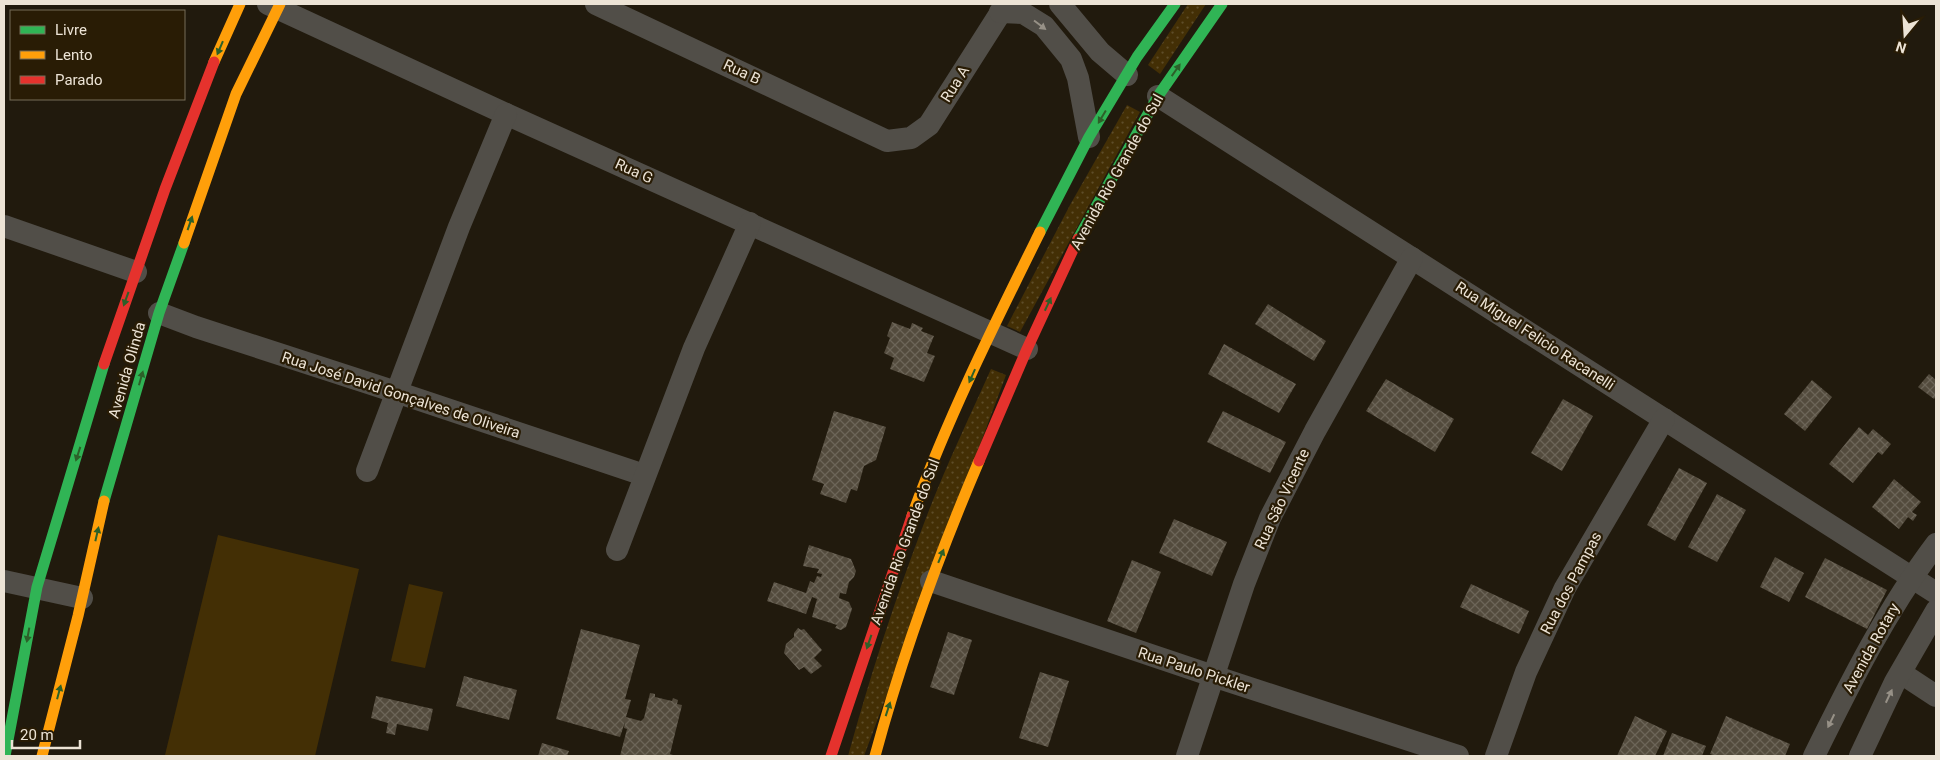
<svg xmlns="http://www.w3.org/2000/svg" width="1940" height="760" font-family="Roboto,sans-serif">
  <defs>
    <pattern id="grass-dots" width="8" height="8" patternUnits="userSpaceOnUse" patternTransform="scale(1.25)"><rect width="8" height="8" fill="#432f05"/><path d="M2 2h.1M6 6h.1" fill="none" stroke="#5e4d29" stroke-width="1.8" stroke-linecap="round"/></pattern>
    <pattern id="building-cross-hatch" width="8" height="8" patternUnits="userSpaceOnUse" patternTransform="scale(1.25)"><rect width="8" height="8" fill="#534b3d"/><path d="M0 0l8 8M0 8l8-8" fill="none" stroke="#6c6558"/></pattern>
  </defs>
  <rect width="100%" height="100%" fill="#211a0d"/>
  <g fill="url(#grass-dots)">
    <path d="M 1188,4 L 1206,4 L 1160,74 L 1148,65 Z"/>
    <path d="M 1127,105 L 1140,112 L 1020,332 L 1007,326 L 1070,205 Z"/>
    <path d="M 991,369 L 1006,375 L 864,756 L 848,756 C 870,676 896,596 926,518 C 945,468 969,418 991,369 Z"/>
  </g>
  <g fill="#432f05">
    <path d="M 218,535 L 359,569 L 315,756 L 165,755 Z"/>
    <path d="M 409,584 L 443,592 L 425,668 L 391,661 Z"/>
  </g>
  <g fill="url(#building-cross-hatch)">
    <path d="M 1268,304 L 1326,341 L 1314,361 L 1255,324 Z"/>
    <path d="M 892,322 L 910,329 L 912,323 L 923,328 L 921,331 L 934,336 L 927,353 L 935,356 L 924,382 L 890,369 L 894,358 L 884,353 L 890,338 L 887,336 Z"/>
    <path d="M 1224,344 L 1296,384 L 1279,413 L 1208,374 Z"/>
    <path d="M 1929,374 L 1936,380 L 1936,396 L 1934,399 L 1918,387 Z"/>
    <path d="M 1386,379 L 1454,419 L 1435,452 L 1366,411 Z"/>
    <path d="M 1812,380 L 1832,397 L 1805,431 L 1784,414 Z"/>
    <path d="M 1563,399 L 1593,416 L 1562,471 L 1531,453 Z"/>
    <path d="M 834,411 L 886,427 L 876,460 L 864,466 L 857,491 L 851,489 L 846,503 L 820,494 L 824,484 L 812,480 Z"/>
    <path d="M 1223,411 L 1286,442 L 1270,473 L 1207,442 Z"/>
    <path d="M 1859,427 L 1868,435 L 1873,429 L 1891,444 L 1882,455 L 1878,452 L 1853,483 L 1829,464 Z"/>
    <path d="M 1679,468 L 1707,483 L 1675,541 L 1647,525 Z"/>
    <path d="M 1894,479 L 1921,502 L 1912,512 L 1917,515 L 1913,521 L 1908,517 L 1899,529 L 1872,507 Z"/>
    <path d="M 1717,494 L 1746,510 L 1717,562 L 1688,547 Z"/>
    <path d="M 1174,519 L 1227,542 L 1212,576 L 1159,553 Z"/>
    <path d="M 809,545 L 851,559 L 856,571 L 854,577 L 849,582 L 846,594 L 840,593 L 839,598 L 849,602 L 852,609 L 846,627 L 841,630 L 835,628 L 837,625 L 812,617 L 817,599 L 812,597 L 806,614 L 767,601 L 774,582 L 806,593 L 810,581 L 814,583 L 817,576 L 821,577 L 822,574 L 817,573 L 819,569 L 803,566 Z"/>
    <path d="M 1775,557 L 1804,573 L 1789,602 L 1760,587 Z"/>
    <path d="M 1825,558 L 1887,590 L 1867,629 L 1805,597 Z"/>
    <path d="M 1132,560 L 1161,572 L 1136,633 L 1107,621 Z"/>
    <path d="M 1471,584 L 1529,611 L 1519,634 L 1460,607 Z"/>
    <path d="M 798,628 L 801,630 L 804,629 L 822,650 L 814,658 L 822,666 L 811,674 L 804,667 L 799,670 L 784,653 L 786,644 L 794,637 L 794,633 Z"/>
    <path d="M 581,629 L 640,645 L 625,699 L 631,700 L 626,717 L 641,721 L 644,718 L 650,693 L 655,694 L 655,697 L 672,701 L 673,698 L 678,700 L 677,704 L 682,705 L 670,754 L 676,756 L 620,756 L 627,729 L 624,728 L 625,722 L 620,737 L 556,719 Z"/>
    <path d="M 948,632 L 972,640 L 954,695 L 930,687 Z"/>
    <path d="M 1040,672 L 1069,681 L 1048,747 L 1019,738 Z"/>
    <path d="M 464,676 L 517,690 L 509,720 L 456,706 Z"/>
    <path d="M 376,696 L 433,709 L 428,731 L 397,724 L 395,735 L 386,733 L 388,723 L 371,718 Z"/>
    <path d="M 1635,716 L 1667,731 L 1655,756 L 1617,756 Z"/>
    <path d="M 1726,716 L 1790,744 L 1785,756 L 1715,756 L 1710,754 Z"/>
    <path d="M 1672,733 L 1706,746 L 1702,756 L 1663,756 Z"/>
    <path d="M 542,743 L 569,751 L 567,756 L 538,756 Z"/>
  </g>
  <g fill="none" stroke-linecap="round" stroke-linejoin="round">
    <g stroke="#514e48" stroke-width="22">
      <path d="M 268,4 L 506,114 L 1027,349"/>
      <path d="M 596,4 L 887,141 L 911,138 L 929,125 L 1006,4"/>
      <path d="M 1060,4 L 1100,52 L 1127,75"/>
      <path d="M 1000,12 L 1023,13 L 1044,26 L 1071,59 L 1078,78 L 1089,137"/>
      <path d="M 1158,96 L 1936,593"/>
      <path d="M 4,226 L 136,272"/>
      <path d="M 159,313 L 196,327 L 396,392 L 644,475"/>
      <path d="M 367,471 L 459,227 L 506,114"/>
      <path d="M 617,550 L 694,348 L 750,223"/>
      <path d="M 4,581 L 82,598"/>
      <path d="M 931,581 L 1213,676 L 1458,756"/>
      <path d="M 1901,673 L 1936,696"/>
      <path d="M 1187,756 L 1244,584 L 1270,518 L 1315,431 L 1412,258"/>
      <path d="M 1496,756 L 1526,672 L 1565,588 L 1664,419"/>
      <path d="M 1814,756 C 1850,683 1887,609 1936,544"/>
      <path d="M 1860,756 L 1895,682 L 1936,611"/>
    </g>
    <g stroke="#30b455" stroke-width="11">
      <path d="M 1040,232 L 1089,137 L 1137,57 L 1175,4"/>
      <path d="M 1078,239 L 1158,96 L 1222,4"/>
      <path d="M 104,501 L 159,313 L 184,243"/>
      <path d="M 5,756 L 37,587 L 104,364"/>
    </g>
    <g stroke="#ff9f0a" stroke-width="11">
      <path d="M 214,62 L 240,4"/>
      <path d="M 184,243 L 236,94 L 280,4"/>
      <path d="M 912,516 C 947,419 994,325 1040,232"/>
      <path d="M 42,756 L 78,616 L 104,501"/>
      <path d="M 875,756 C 902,656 938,557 979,461"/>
    </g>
    <g stroke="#e5322d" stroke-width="11">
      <path d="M 104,364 L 165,189 L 214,62"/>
      <path d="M 979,461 L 1027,349 L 1078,239"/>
      <path d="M 831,756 L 912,516"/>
    </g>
  </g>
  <defs><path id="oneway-solid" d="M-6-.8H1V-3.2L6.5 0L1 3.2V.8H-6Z" transform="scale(1.25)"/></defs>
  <g fill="#979187">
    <use href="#oneway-solid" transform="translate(1040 25) rotate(37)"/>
    <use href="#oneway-solid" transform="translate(1889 696) rotate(-65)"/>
    <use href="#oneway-solid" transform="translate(1831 721) rotate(116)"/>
  </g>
  <g fill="#2c6029">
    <use href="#oneway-solid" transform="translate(220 48) rotate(113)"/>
    <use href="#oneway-solid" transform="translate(1176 70) rotate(-55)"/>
    <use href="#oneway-solid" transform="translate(1102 117) rotate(121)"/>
    <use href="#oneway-solid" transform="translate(190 223) rotate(-71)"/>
    <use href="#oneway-solid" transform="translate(126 299) rotate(110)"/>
    <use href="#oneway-solid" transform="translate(1048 304) rotate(-65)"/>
    <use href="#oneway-solid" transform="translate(972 376) rotate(114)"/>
    <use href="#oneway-solid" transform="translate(141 378) rotate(-74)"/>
    <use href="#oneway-solid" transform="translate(78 454) rotate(108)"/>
    <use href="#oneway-solid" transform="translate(97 534) rotate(-77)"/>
    <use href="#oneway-solid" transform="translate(941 556) rotate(-68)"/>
    <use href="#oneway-solid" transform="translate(28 635) rotate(100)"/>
    <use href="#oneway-solid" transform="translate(869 642) rotate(109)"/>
    <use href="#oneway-solid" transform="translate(59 692) rotate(-75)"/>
    <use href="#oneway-solid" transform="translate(888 709) rotate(-72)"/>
  </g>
  <g text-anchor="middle" stroke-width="4.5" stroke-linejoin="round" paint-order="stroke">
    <g font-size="15" fill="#ece3d5" stroke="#291c05">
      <text transform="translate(742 72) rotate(25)" y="5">Rua B</text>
      <text transform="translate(955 84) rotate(-58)" y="5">Rua A</text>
      <text transform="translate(634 171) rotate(24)" y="5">Rua G</text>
      <text transform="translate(1117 172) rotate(-61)" y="5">Avenida Rio Grande do Sul</text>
      <text transform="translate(1535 336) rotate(33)" y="5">Rua Miguel Felicio Racanelli</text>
      <text transform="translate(127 370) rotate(-74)" y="5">Avenida Olinda</text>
      <text transform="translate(401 395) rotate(18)" y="5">Rua José David Gonçalves de Oliveira</text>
      <text transform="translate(1282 499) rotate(-65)" y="5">Rua São Vicente</text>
      <text transform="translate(905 542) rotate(-70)" y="5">Avenida Rio Grande do Sul</text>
      <text transform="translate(1571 583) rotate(-62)" y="5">Rua dos Pampas</text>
      <text transform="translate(1871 648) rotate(-61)" y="5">Avenida Rotary</text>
      <text transform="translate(1194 670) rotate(18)" y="5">Rua Paulo Pickler</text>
    </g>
  </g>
  <rect width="1940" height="760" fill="none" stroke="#ece3d5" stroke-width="10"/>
  <rect x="10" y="10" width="175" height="90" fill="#291c05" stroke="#776c58"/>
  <rect x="20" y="26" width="25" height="8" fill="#30b455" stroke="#776c58"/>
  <text x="55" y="35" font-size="15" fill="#ece3d5">Livre</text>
  <rect x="20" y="51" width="25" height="8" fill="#ff9f0a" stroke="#776c58"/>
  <text x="55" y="60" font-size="15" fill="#ece3d5">Lento</text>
  <rect x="20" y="76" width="25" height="8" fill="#e5322d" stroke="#776c58"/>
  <text x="55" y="85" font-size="15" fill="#ece3d5">Parado</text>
  <g transform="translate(1905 35) rotate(198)" stroke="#291c05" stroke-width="4" paint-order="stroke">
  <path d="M0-4L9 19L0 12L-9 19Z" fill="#ece3d5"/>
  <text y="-8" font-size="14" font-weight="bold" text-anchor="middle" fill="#ece3d5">N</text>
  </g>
  <path d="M12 740v8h68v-8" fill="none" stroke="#ece3d5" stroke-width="2.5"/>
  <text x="20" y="740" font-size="15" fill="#ece3d5" stroke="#291c05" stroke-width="4" paint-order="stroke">20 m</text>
</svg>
